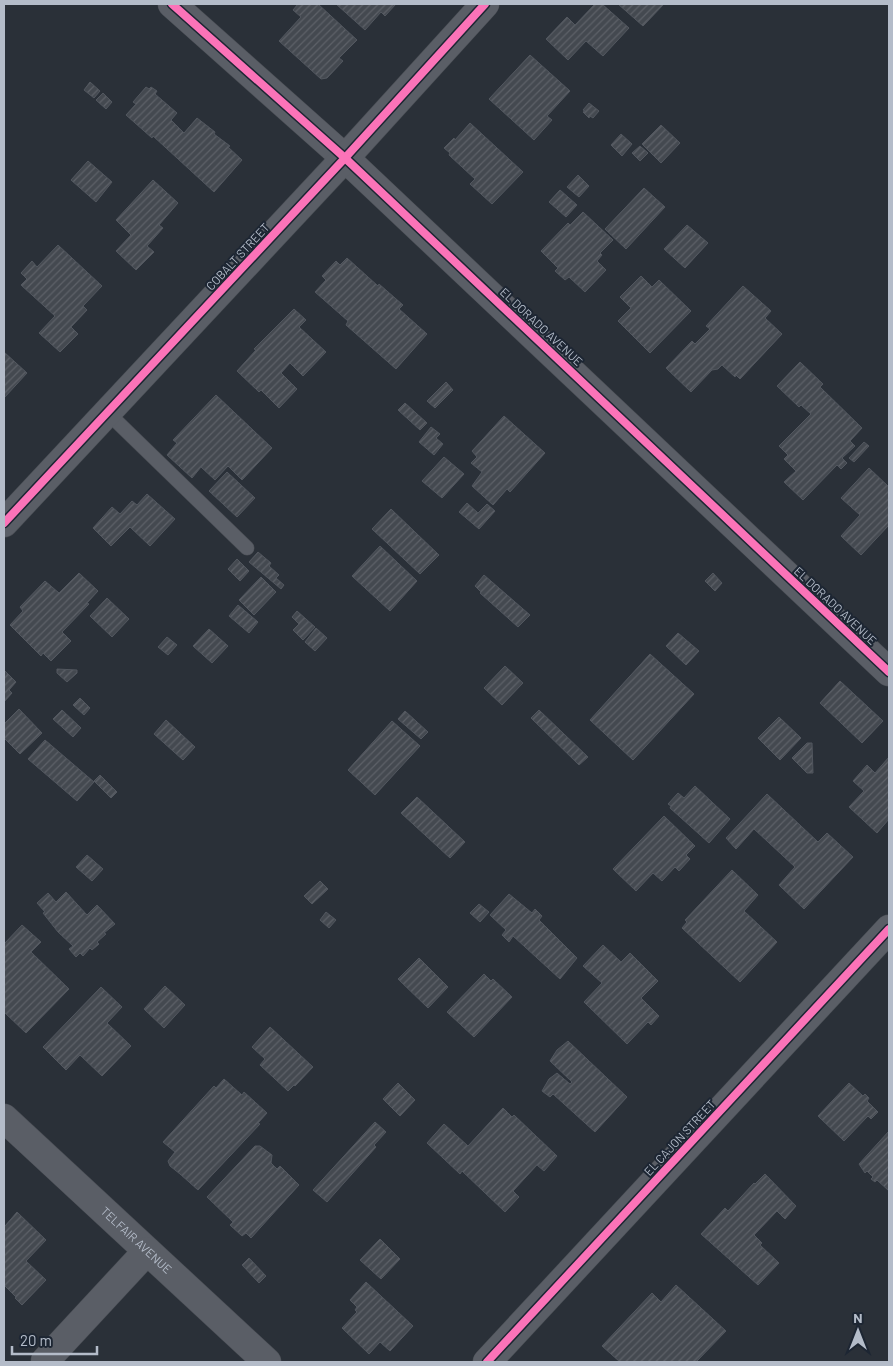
<svg xmlns="http://www.w3.org/2000/svg" width="893" height="1366" font-family="Barlow,sans-serif">
  <defs>
    <pattern id="building-hatch" width="6" height="6" patternUnits="userSpaceOnUse" patternTransform="scale(1.25)"><rect width="6" height="6" fill="#444950"/><path d="M-1 1l2-2M0 6l6-6M5 7l2-2" fill="none" stroke="#5d6168"/></pattern>
  </defs>
  <rect width="100%" height="100%" fill="#2a3038"/>
  <g fill="url(#building-hatch)" stroke="#52575f">
    <path d="M 298,4 L 318,4 L 357,40 L 339,58 L 343,61 L 327,78 L 321,79 L 279,41 L 301,17 L 293,10 Z"/>
    <path d="M 336,4 L 396,4 L 385,16 L 381,12 L 365,30 Z"/>
    <path d="M 595,4 L 602,4 L 629,28 L 603,56 L 586,41 L 568,60 L 546,39 L 567,17 L 575,25 Z"/>
    <path d="M 618,4 L 664,4 L 643,26 Z"/>
    <path d="M 530,55 L 570,91 L 547,116 L 552,120 L 534,140 L 489,99 Z"/>
    <path d="M 90,82 L 100,91 L 94,98 L 84,90 Z"/>
    <path d="M 146,87 L 149,89 L 151,87 L 157,91 L 155,94 L 177,113 L 171,120 L 184,133 L 197,118 L 215,132 L 214,134 L 230,146 L 228,147 L 242,160 L 214,192 L 153,136 L 152,138 L 126,115 L 136,104 L 133,102 Z"/>
    <path d="M 103,93 L 112,102 L 106,109 L 96,100 Z"/>
    <path d="M 589,103 L 599,111 L 593,118 L 590,116 L 589,118 L 583,112 L 585,111 L 583,110 Z"/>
    <path d="M 470,123 L 523,172 L 492,204 L 470,184 L 475,179 L 449,155 L 450,153 L 444,148 L 454,138 L 455,140 Z"/>
    <path d="M 661,125 L 680,143 L 661,163 L 642,144 Z"/>
    <path d="M 621,134 L 632,144 L 622,156 L 611,145 Z"/>
    <path d="M 640,146 L 648,153 L 640,161 L 632,153 Z"/>
    <path d="M 88,161 L 112,182 L 96,202 L 71,180 Z"/>
    <path d="M 578,175 L 589,186 L 579,197 L 567,187 Z"/>
    <path d="M 153,180 L 178,203 L 159,225 L 163,228 L 147,246 L 154,252 L 136,270 L 116,251 L 131,235 L 116,220 Z"/>
    <path d="M 644,188 L 665,207 L 626,249 L 605,229 Z"/>
    <path d="M 560,190 L 577,205 L 566,217 L 549,202 Z"/>
    <path d="M 583,212 L 613,240 L 600,253 L 602,255 L 597,261 L 606,270 L 585,292 L 569,277 L 565,280 L 555,271 L 558,268 L 541,251 L 568,223 L 570,225 Z"/>
    <path d="M 687,225 L 708,243 L 685,268 L 664,249 Z"/>
    <path d="M 58,245 L 102,286 L 83,306 L 87,310 L 71,327 L 78,334 L 60,352 L 39,333 L 55,316 L 21,285 L 27,279 L 21,273 L 32,261 L 37,267 Z"/>
    <path d="M 347,258 L 378,286 L 379,284 L 403,305 L 399,309 L 427,334 L 396,369 L 346,325 L 348,321 L 315,292 L 326,280 L 322,276 L 336,261 L 340,265 Z"/>
    <path d="M 641,276 L 652,287 L 659,280 L 691,311 L 650,353 L 618,321 L 631,308 L 620,297 Z"/>
    <path d="M 743,286 L 771,311 L 765,318 L 782,334 L 740,379 L 736,375 L 735,377 L 722,365 L 718,369 L 712,370 L 691,392 L 666,368 L 692,341 L 695,344 L 710,329 L 706,326 Z"/>
    <path d="M 294,309 L 306,320 L 299,327 L 326,352 L 303,376 L 290,363 L 281,373 L 297,389 L 279,408 L 261,390 L 259,392 L 237,371 L 256,350 L 254,349 Z"/>
    <path d="M 4,352 L 27,373 L 4,398 Z"/>
    <path d="M 800,362 L 823,384 L 820,387 L 862,428 L 850,441 L 855,446 L 842,458 L 847,463 L 841,469 L 837,465 L 803,500 L 784,482 L 796,471 L 784,459 L 788,455 L 779,446 L 811,414 L 801,405 L 799,407 L 777,386 Z"/>
    <path d="M 446,382 L 453,390 L 435,408 L 427,401 Z"/>
    <path d="M 216,395 L 272,448 L 242,480 L 228,466 L 215,480 L 201,467 L 192,478 L 167,455 L 177,443 L 173,440 Z"/>
    <path d="M 405,403 L 427,423 L 420,430 L 398,410 Z"/>
    <path d="M 504,416 L 545,453 L 510,492 L 507,489 L 493,505 L 472,486 L 482,472 L 471,463 L 477,457 L 472,451 Z"/>
    <path d="M 431,427 L 440,434 L 436,438 L 443,444 L 434,455 L 419,442 Z"/>
    <path d="M 864,442 L 869,446 L 854,462 L 849,458 Z"/>
    <path d="M 444,457 L 464,474 L 442,498 L 422,481 Z"/>
    <path d="M 869,468 L 889,487 L 889,525 L 861,555 L 841,536 L 860,515 L 841,498 Z"/>
    <path d="M 227,472 L 255,498 L 237,517 L 209,491 Z"/>
    <path d="M 147,494 L 175,519 L 150,546 L 130,527 L 111,546 L 93,528 L 112,507 L 120,514 L 132,501 L 137,505 Z"/>
    <path d="M 467,503 L 478,513 L 487,504 L 495,511 L 479,529 L 459,512 Z"/>
    <path d="M 391,509 L 439,555 L 420,574 L 372,529 Z"/>
    <path d="M 380,546 L 417,581 L 390,611 L 352,576 Z"/>
    <path d="M 258,552 L 271,563 L 269,566 L 279,575 L 276,578 L 284,585 L 281,589 L 249,562 Z"/>
    <path d="M 237,559 L 249,571 L 240,581 L 228,569 Z"/>
    <path d="M 79,573 L 98,591 L 87,603 L 89,604 L 62,632 L 71,641 L 51,661 L 43,653 L 41,656 L 10,625 L 23,611 L 20,607 L 45,581 L 59,593 Z"/>
    <path d="M 713,573 L 722,583 L 715,591 L 705,581 Z"/>
    <path d="M 484,575 L 530,615 L 518,627 L 480,593 L 481,592 L 475,586 Z"/>
    <path d="M 261,577 L 276,592 L 254,615 L 239,600 Z"/>
    <path d="M 107,598 L 129,619 L 112,637 L 90,616 Z"/>
    <path d="M 238,605 L 258,622 L 249,633 L 229,616 Z"/>
    <path d="M 297,611 L 315,627 L 303,640 L 293,630 L 299,624 L 292,617 Z"/>
    <path d="M 316,628 L 327,638 L 315,651 L 305,642 Z"/>
    <path d="M 209,629 L 228,646 L 212,663 L 193,646 Z"/>
    <path d="M 678,633 L 699,651 L 686,665 L 666,646 Z"/>
    <path d="M 167,637 L 177,645 L 168,655 L 158,647 Z"/>
    <path d="M 650,654 L 694,694 L 633,760 L 590,720 Z"/>
    <path d="M 505,666 L 523,683 L 502,705 L 484,688 Z"/>
    <path d="M 57,669 L 77,670 L 77,673 L 67,682 L 57,673 Z"/>
    <path d="M 4,670 L 16,682 L 9,690 L 12,693 L 4,702 Z"/>
    <path d="M 840,681 L 883,721 L 862,743 L 820,703 Z"/>
    <path d="M 80,698 L 90,708 L 84,715 L 73,705 Z"/>
    <path d="M 19,709 L 42,733 L 20,754 L 4,738 L 4,724 Z"/>
    <path d="M 62,710 L 81,728 L 73,737 L 53,719 Z"/>
    <path d="M 539,710 L 588,757 L 579,765 L 531,718 Z"/>
    <path d="M 405,711 L 428,732 L 421,739 L 398,719 Z"/>
    <path d="M 779,717 L 801,738 L 780,760 L 758,738 Z"/>
    <path d="M 166,720 L 195,747 L 183,760 L 154,734 Z"/>
    <path d="M 392,721 L 420,746 L 375,795 L 348,770 Z"/>
    <path d="M 45,740 L 94,782 L 77,801 L 28,759 Z"/>
    <path d="M 807,743 L 812,743 L 813,773 L 807,773 L 792,758 Z"/>
    <path d="M 889,757 L 889,819 L 877,833 L 849,807 L 864,791 L 853,781 L 867,765 L 875,773 Z"/>
    <path d="M 100,775 L 117,792 L 111,798 L 94,781 Z"/>
    <path d="M 695,786 L 730,819 L 709,843 L 670,808 L 671,806 L 668,804 L 678,793 L 684,798 Z"/>
    <path d="M 767,794 L 818,842 L 827,833 L 853,857 L 804,909 L 779,885 L 795,867 L 754,829 L 736,849 L 726,838 Z"/>
    <path d="M 417,797 L 465,842 L 450,858 L 401,813 Z"/>
    <path d="M 664,816 L 695,846 L 686,855 L 690,859 L 679,871 L 675,867 L 662,881 L 653,873 L 636,891 L 613,869 Z"/>
    <path d="M 87,855 L 103,869 L 92,881 L 76,867 Z"/>
    <path d="M 732,870 L 758,895 L 744,911 L 777,942 L 740,982 L 682,928 L 687,922 L 685,920 Z"/>
    <path d="M 320,881 L 328,889 L 312,904 L 304,896 Z"/>
    <path d="M 66,892 L 87,915 L 97,905 L 115,924 L 104,933 L 106,934 L 97,942 L 99,944 L 92,950 L 90,948 L 83,956 L 80,953 L 76,957 L 69,949 L 73,946 L 58,932 L 43,913 L 45,912 L 37,903 L 48,893 L 56,902 Z"/>
    <path d="M 509,894 L 532,913 L 535,909 L 542,916 L 539,920 L 577,958 L 560,979 L 513,936 L 509,942 L 502,935 L 506,930 L 490,915 Z"/>
    <path d="M 479,904 L 489,912 L 480,922 L 470,913 Z"/>
    <path d="M 326,912 L 336,920 L 329,928 L 320,920 Z"/>
    <path d="M 22,925 L 41,942 L 31,952 L 69,989 L 26,1033 L 4,1012 L 4,944 Z"/>
    <path d="M 603,945 L 621,962 L 630,953 L 658,981 L 641,998 L 659,1016 L 651,1025 L 648,1022 L 627,1044 L 584,1002 L 602,983 L 583,966 Z"/>
    <path d="M 419,958 L 448,987 L 428,1008 L 398,979 Z"/>
    <path d="M 484,974 L 491,981 L 493,979 L 512,997 L 474,1037 L 447,1012 Z"/>
    <path d="M 165,986 L 185,1005 L 164,1028 L 144,1009 Z"/>
    <path d="M 101,987 L 122,1007 L 107,1023 L 131,1046 L 102,1076 L 80,1055 L 66,1070 L 43,1047 Z"/>
    <path d="M 270,1027 L 313,1067 L 295,1086 L 294,1085 L 288,1091 L 260,1065 L 265,1059 L 252,1047 Z"/>
    <path d="M 568,1041 L 627,1097 L 595,1132 L 553,1094 L 550,1097 L 542,1091 L 549,1079 L 557,1073 L 570,1084 L 572,1082 L 550,1061 L 557,1050 Z"/>
    <path d="M 224,1079 L 242,1095 L 244,1092 L 267,1113 L 258,1123 L 260,1124 L 198,1190 L 180,1174 L 170,1166 L 168,1161 L 175,1152 L 163,1142 L 214,1086 L 216,1088 Z"/>
    <path d="M 398,1083 L 415,1100 L 400,1116 L 383,1099 Z"/>
    <path d="M 849,1083 L 863,1096 L 865,1094 L 869,1098 L 867,1101 L 878,1112 L 871,1119 L 868,1116 L 844,1141 L 818,1116 Z"/>
    <path d="M 503,1108 L 512,1117 L 514,1115 L 557,1156 L 544,1171 L 537,1165 L 513,1191 L 519,1197 L 505,1212 L 462,1171 L 460,1174 L 427,1143 L 444,1124 L 468,1146 Z"/>
    <path d="M 375,1122 L 386,1132 L 374,1145 L 376,1147 L 327,1202 L 313,1190 Z"/>
    <path d="M 889,1131 L 889,1191 L 877,1180 L 875,1182 L 871,1179 L 873,1177 L 867,1171 L 865,1173 L 859,1164 Z"/>
    <path d="M 255,1146 L 260,1146 L 272,1155 L 271,1163 L 277,1169 L 280,1166 L 299,1185 L 251,1238 L 246,1233 L 242,1236 L 230,1225 L 233,1222 L 207,1197 Z"/>
    <path d="M 765,1174 L 796,1206 L 785,1219 L 777,1211 L 754,1235 L 762,1243 L 760,1245 L 779,1263 L 758,1285 L 701,1234 L 725,1208 L 728,1211 L 754,1183 L 755,1184 Z"/>
    <path d="M 17,1212 L 46,1240 L 26,1261 L 46,1280 L 22,1305 L 15,1298 L 16,1297 L 4,1285 L 4,1225 L 5,1226 Z"/>
    <path d="M 380,1239 L 400,1259 L 381,1279 L 360,1260 Z"/>
    <path d="M 249,1258 L 266,1276 L 259,1283 L 242,1265 Z"/>
    <path d="M 366,1282 L 413,1326 L 390,1351 L 380,1342 L 369,1354 L 342,1328 L 357,1312 L 355,1310 L 357,1307 L 350,1300 Z"/>
    <path d="M 676,1285 L 726,1331 L 696,1362 L 620,1362 L 602,1346 L 652,1293 L 661,1302 Z"/>
  </g>
  <g fill="none" stroke-linecap="round" stroke-linejoin="round">
    <g stroke="#484c53" stroke-width="15">
      <path id="service" d="M 108,413 L 247,548"/>
    </g>
    <g stroke="#484c53" stroke-width="29">
      <g id="minor">
        <path d="M 172,4 L 345,158 L 889,672"/>
        <path d="M 4,523 L 345,158 L 485,4"/>
        <path id="s1" d="M 4,1118 L 267,1362"/>
        <path d="M 45,1361 L 147,1251"/>
        <path d="M 487,1362 L 889,929"/>
      </g>
    </g>
    <use href="#service" stroke="#5a5e66" stroke-width="14"/>
    <use href="#minor" stroke="#5a5e66" stroke-width="28"/>
    <g stroke="#1d2633" stroke-width="11">
      <g id="cycleway">
        <path d="M 172,4 L 345,158 L 889,672"/>
        <path d="M 4,523 L 345,158 L 485,4"/>
        <path d="M 487,1362 L 889,929"/>
      </g>
    </g>
    <use href="#cycleway" stroke="#fb73b8" stroke-width="8"/>
  </g>
  <g text-anchor="middle" stroke-width="4" stroke-linejoin="round" paint-order="stroke">
    <g font-size="12" fill="#b4bcc9" stroke="#1d2633">
      <text transform="translate(238 257) rotate(-47)" y="4">COBALT STREET</text>
      <text transform="translate(541 327) rotate(43)" y="4">EL DORADO AVENUE</text>
      <text transform="translate(835 606) rotate(43)" y="4">EL DORADO AVENUE</text>
      <text transform="translate(680 1138) rotate(-47)" y="4">EL CAJON STREET</text>
      <text dy="4" stroke="none"><textPath href="#s1" startOffset="180">TELFAIR AVENUE</textPath></text>
    </g>
  </g>
  <rect width="893" height="1366" fill="none" stroke="#b4bcc9" stroke-width="10"/>
  <g transform="translate(858 1331)" stroke="#1d2633" stroke-width="4" paint-order="stroke">
  <path d="M0-4L9 19L0 12L-9 19Z" fill="#b4bcc9"/>
  <text y="-8" font-size="14" font-weight="bold" text-anchor="middle" fill="#b4bcc9">N</text>
  </g>
  <path d="M12 1346v8h85v-8" fill="none" stroke="#b4bcc9" stroke-width="2.5"/>
  <text x="20" y="1346" font-size="15" fill="#b4bcc9" stroke="#1d2633" stroke-width="4" paint-order="stroke">20 m</text>
</svg>
